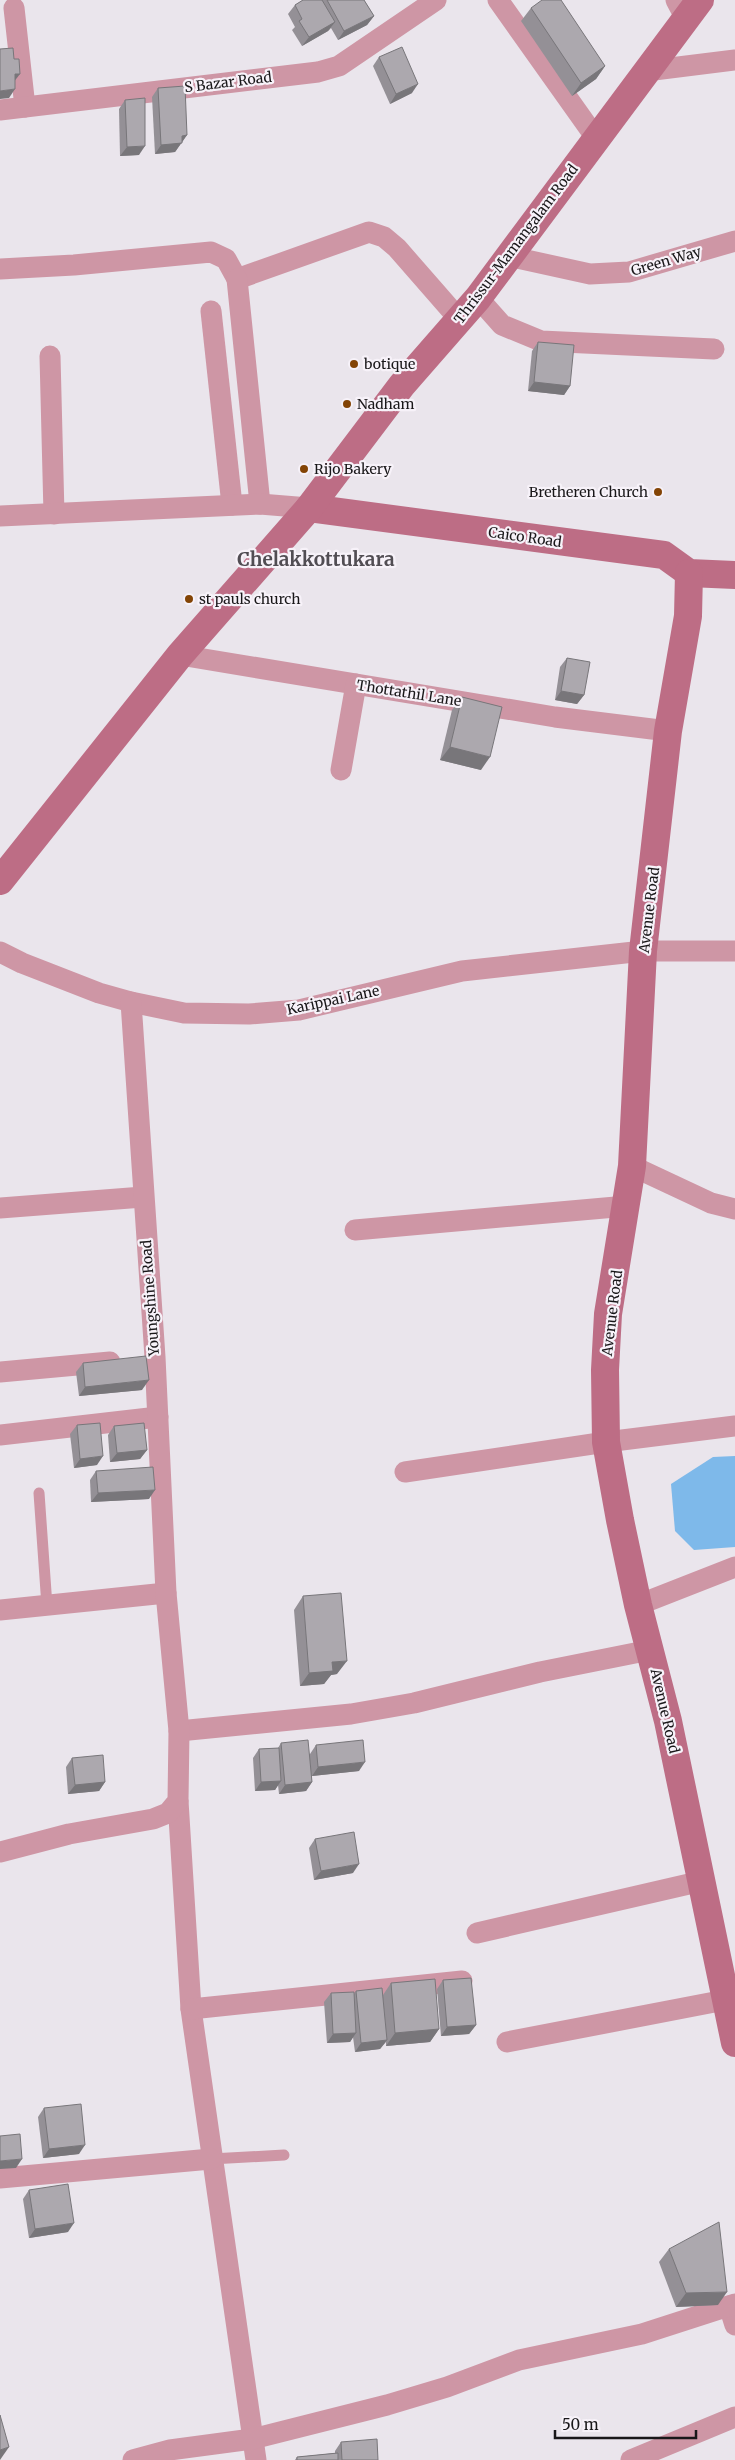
<svg xmlns="http://www.w3.org/2000/svg" width="735" height="2460" font-family="Merriweather,serif">
  <rect width="100%" height="100%" fill="#eae5ec"/>
  <path fill="#7eb9ea" d="M 735,1456 L 735,1547 L 694,1550 L 675,1531 L 671,1484 L 713,1457 Z"/>
  <g fill="none" stroke-linecap="round" stroke-linejoin="round">
    <g stroke="#ce96a5" stroke-width="11">
      <path d="M 39,1493 L 47,1606"/>
      <path d="M 211,2159 L 284,2155"/>
    </g>
    <g stroke="#ce96a5" stroke-width="21">
      <path d="M 498,0 L 596,138"/>
      <path d="M 676,0 L 686,19"/>
      <path d="M 14,8 L 25,107"/>
      <path d="M 646,71 L 735,60"/>
      <path d="M 0,110 L 318,72 L 339,66 L 436,0"/>
      <path d="M 508,256 L 590,274 L 629,272 L 735,241"/>
      <path d="M 0,269 L 74,265 L 211,252 L 226,259 L 237,279 L 369,232 L 384,237 L 397,248 L 459,319"/>
      <path d="M 237,279 L 260,504"/>
      <path d="M 478,298 L 502,325 L 541,341 L 714,349"/>
      <path d="M 211,311 L 232,505"/>
      <path d="M 50,356 L 54,514"/>
      <path d="M 0,516 L 260,504 L 309,508"/>
      <path d="M 180,655 L 555,717 L 668,731"/>
      <path d="M 341,770 L 356,684"/>
      <path d="M 0,952 L 22,963 L 99,993 L 131,1002 L 184,1013 L 249,1014 L 299,1010 L 462,971 L 643,951 L 735,951"/>
      <path d="M 632,1166 L 711,1203 L 735,1209"/>
      <path d="M 0,1208 L 143,1197"/>
      <path d="M 355,1230 L 627,1206"/>
      <path d="M 0,1372 L 110,1362"/>
      <path d="M 0,1435 L 158,1417"/>
      <path d="M 405,1472 L 606,1442 L 735,1426"/>
      <path d="M 638,1605 L 735,1567"/>
      <path d="M 0,1610 L 166,1593"/>
      <path d="M 179,1731 L 351,1714 L 414,1703 L 540,1672 L 650,1650"/>
      <path d="M 178,1801 L 191,2009 L 256,2460"/>
      <path d="M 0,1852 L 69,1834 L 153,1819 L 168,1813 L 178,1801 L 179,1731 L 166,1593 L 155,1357 L 131,1002"/>
      <path d="M 477,1933 L 702,1881"/>
      <path d="M 191,2009 L 462,1981"/>
      <path d="M 507,2042 L 725,2000"/>
      <path d="M 0,2178 L 211,2159"/>
      <path d="M 729,2306 L 735,2325"/>
      <path d="M 133,2460 L 170,2450 L 252,2439 L 387,2405 L 447,2387 L 519,2360 L 642,2334 L 735,2304"/>
      <path d="M 631,2460 L 735,2417"/>
    </g>
    <g stroke="#bd6d85" stroke-width="28">
      <path d="M 309,508 L 664,555 L 689,573 L 735,575"/>
      <path d="M 689,573 L 688,616 L 668,731 L 643,951 L 632,1166 L 608,1314 L 605,1370 L 606,1442 L 620,1520 L 638,1605 L 668,1721 L 735,2043"/>
      <path d="M 0,881 L 180,655 L 309,508 L 402,385 L 478,298 L 700,0"/>
    </g>
  </g>
  <g fill="#949096">
    <path d="M 303,0 L 364,0 L 374,16 L 367,25 L 338,40 L 331,28 L 328,31 L 302,46 L 292,30 L 295,27 L 288,14 L 295,5 Z"/>
    <path d="M 531,8 L 605,66 L 596,79 L 572,96 L 521,21 Z"/>
    <path d="M 379,57 L 412,93 L 390,104 L 373,66 Z"/>
    <path d="M 158,88 L 187,135 L 175,152 L 155,154 L 152,97 Z"/>
    <path d="M 125,100 L 139,155 L 120,156 L 119,109 Z"/>
    <path d="M 538,342 L 570,386 L 564,395 L 528,391 L 532,351 Z"/>
    <path d="M 567,658 L 584,695 L 577,704 L 555,700 L 560,667 Z"/>
    <path d="M 462,697 L 481,770 L 440,760 L 452,710 Z"/>
    <path d="M 83,1363 L 142,1390 L 79,1396 L 76,1372 Z"/>
    <path d="M 77,1425 L 97,1465 L 74,1468 L 70,1434 Z"/>
    <path d="M 114,1426 L 147,1450 L 140,1459 L 110,1462 L 108,1435 Z"/>
    <path d="M 96,1471 L 149,1499 L 91,1502 L 90,1480 Z"/>
    <path d="M 303,1596 L 337,1674 L 331,1675 L 324,1684 L 300,1686 L 294,1610 Z"/>
    <path d="M 281,1743 L 310,1754 L 316,1745 L 359,1771 L 312,1776 L 312,1782 L 306,1791 L 279,1794 L 278,1785 L 275,1790 L 255,1791 L 253,1758 L 259,1749 L 278,1748 Z"/>
    <path d="M 72,1758 L 105,1782 L 99,1791 L 68,1794 L 66,1767 Z"/>
    <path d="M 315,1839 L 353,1873 L 314,1880 L 309,1848 Z"/>
    <path d="M 443,1980 L 476,2025 L 469,2034 L 441,2036 L 437,1989 Z"/>
    <path d="M 391,1983 L 439,2029 L 430,2042 L 386,2046 L 386,2042 L 380,2049 L 355,2052 L 353,2037 L 350,2042 L 327,2043 L 324,2002 L 331,1993 L 354,1994 L 356,1991 L 383,1995 Z"/>
    <path d="M 44,2108 L 79,2154 L 43,2158 L 38,2117 Z"/>
    <path d="M 29,2190 L 68,2232 L 29,2238 L 23,2199 Z"/>
    <path d="M 669,2249 L 718,2305 L 676,2307 L 659,2262 Z"/>
    <path d="M 341,2442 L 378,2460 L 295,2460 L 297,2457 L 335,2453 L 335,2451 Z"/>
  </g>
  <g fill="#78767a">
    <path d="M 374,16 L 367,25 L 338,40 L 344,31 Z"/>
    <path d="M 335,22 L 328,31 L 302,46 L 309,37 Z"/>
    <path d="M 605,66 L 596,79 L 572,96 L 581,83 Z"/>
    <path d="M 15,74 L 20,74 L 13,83 Z"/>
    <path d="M 418,84 L 412,93 L 390,104 L 396,94 Z"/>
    <path d="M 15,89 L 9,98 L 0,99 L 0,91 Z"/>
    <path d="M 187,135 L 175,152 L 155,154 L 161,145 L 182,136 Z"/>
    <path d="M 145,146 L 139,155 L 120,156 L 127,147 Z"/>
    <path d="M 534,382 L 570,386 L 564,395 L 528,391 Z"/>
    <path d="M 561,691 L 584,695 L 577,704 L 555,700 Z"/>
    <path d="M 450,747 L 490,757 L 481,770 L 440,760 Z"/>
    <path d="M 149,1380 L 142,1390 L 79,1396 L 85,1387 Z"/>
    <path d="M 147,1450 L 140,1459 L 110,1462 L 117,1453 Z"/>
    <path d="M 103,1456 L 97,1465 L 74,1468 L 80,1459 Z"/>
    <path d="M 155,1490 L 149,1499 L 91,1502 L 98,1493 Z"/>
    <path d="M 347,1661 L 337,1674 L 331,1675 L 324,1684 L 300,1686 L 309,1673 L 332,1662 Z"/>
    <path d="M 365,1762 L 359,1771 L 312,1776 L 318,1767 Z"/>
    <path d="M 281,1781 L 275,1790 L 255,1791 L 261,1782 Z"/>
    <path d="M 105,1782 L 99,1791 L 68,1794 L 75,1785 Z"/>
    <path d="M 312,1782 L 306,1791 L 279,1794 L 285,1785 Z"/>
    <path d="M 359,1864 L 353,1873 L 314,1880 L 321,1871 Z"/>
    <path d="M 476,2025 L 469,2034 L 441,2036 L 447,2027 Z"/>
    <path d="M 439,2029 L 430,2042 L 386,2046 L 395,2033 Z"/>
    <path d="M 356,2033 L 350,2042 L 327,2043 L 333,2034 Z"/>
    <path d="M 387,2040 L 380,2049 L 355,2052 L 361,2043 Z"/>
    <path d="M 85,2145 L 79,2154 L 43,2158 L 49,2149 Z"/>
    <path d="M 22,2159 L 16,2168 L 0,2169 L 0,2161 Z"/>
    <path d="M 74,2223 L 68,2232 L 29,2238 L 35,2229 Z"/>
    <path d="M 727,2292 L 718,2305 L 676,2307 L 686,2293 Z"/>
    <path d="M 9,2447 L 0,2460 L 0,2450 Z"/>
  </g>
  <g fill="#aca8ae" stroke="#78767a">
    <path d="M 303,0 L 322,0 L 335,22 L 309,37 L 299,21 L 302,19 L 295,5 Z"/>
    <path d="M 327,0 L 364,0 L 374,16 L 344,31 Z"/>
    <path d="M 542,0 L 561,0 L 605,66 L 581,83 L 531,8 Z"/>
    <path d="M 402,47 L 418,84 L 396,94 L 379,57 Z"/>
    <path d="M 13,48 L 14,59 L 19,59 L 20,74 L 15,74 L 15,89 L 0,91 L 0,49 Z"/>
    <path d="M 185,86 L 187,135 L 182,136 L 182,143 L 161,145 L 158,88 Z"/>
    <path d="M 145,98 L 145,146 L 127,147 L 125,100 Z"/>
    <path d="M 538,342 L 574,345 L 570,386 L 534,382 Z"/>
    <path d="M 567,658 L 590,662 L 584,695 L 561,691 Z"/>
    <path d="M 462,697 L 502,707 L 490,757 L 450,747 Z"/>
    <path d="M 146,1356 L 149,1380 L 85,1387 L 83,1363 Z"/>
    <path d="M 100,1423 L 103,1456 L 80,1459 L 77,1425 Z"/>
    <path d="M 144,1423 L 147,1450 L 117,1453 L 114,1426 Z"/>
    <path d="M 153,1467 L 155,1490 L 98,1493 L 96,1471 Z"/>
    <path d="M 341,1593 L 347,1661 L 332,1662 L 333,1671 L 309,1673 L 303,1596 Z"/>
    <path d="M 308,1740 L 312,1782 L 285,1785 L 281,1743 Z"/>
    <path d="M 363,1740 L 365,1762 L 318,1767 L 316,1745 Z"/>
    <path d="M 279,1748 L 281,1781 L 261,1782 L 259,1749 Z"/>
    <path d="M 103,1755 L 105,1782 L 75,1785 L 72,1758 Z"/>
    <path d="M 354,1832 L 359,1864 L 321,1871 L 315,1839 Z"/>
    <path d="M 471,1978 L 476,2025 L 447,2027 L 443,1980 Z"/>
    <path d="M 435,1979 L 439,2029 L 395,2033 L 391,1983 Z"/>
    <path d="M 382,1988 L 387,2040 L 361,2043 L 356,1991 Z"/>
    <path d="M 354,1992 L 356,2033 L 333,2034 L 331,1993 Z"/>
    <path d="M 81,2104 L 85,2145 L 49,2149 L 44,2108 Z"/>
    <path d="M 20,2134 L 22,2159 L 0,2161 L 0,2136 Z"/>
    <path d="M 68,2184 L 74,2223 L 35,2229 L 29,2190 Z"/>
    <path d="M 719,2222 L 727,2292 L 686,2293 L 669,2249 Z"/>
    <path d="M 0,2415 L 9,2447 L 0,2450 Z"/>
    <path d="M 377,2439 L 378,2460 L 342,2460 L 341,2442 Z"/>
    <path d="M 338,2453 L 338,2460 L 297,2460 L 297,2457 Z"/>
  </g>
  <g fill="#834405" stroke="#f7f2f9" stroke-width="2">
    <circle cx="354" cy="364" r="5"/>
    <circle cx="347" cy="404" r="5"/>
    <circle cx="304" cy="469" r="5"/>
    <circle cx="658" cy="492" r="5"/>
    <circle cx="189" cy="599" r="5"/>
  </g>
  <g text-anchor="middle" stroke-width="4.5" stroke-linejoin="round" paint-order="stroke">
    <g font-size="14" fill="#191719" stroke="#f7f2f9">
      <text transform="translate(228 82) rotate(-7)" y="5">S Bazar Road</text>
      <text transform="translate(516 244) rotate(-53)" y="5">Thrissur-Mamangalam Road</text>
      <text transform="translate(666 261) rotate(-16)" y="5">Green Way</text>
      <text transform="translate(525 537) rotate(8)" y="5">Caico Road</text>
      <text transform="translate(409 693) rotate(9)" y="5">Thottathil Lane</text>
      <text transform="translate(649 910) rotate(-83)" y="5">Avenue Road</text>
      <text transform="translate(333 1000) rotate(-12)" y="5">Karippai Lane</text>
      <text transform="translate(150 1298) rotate(-94)" y="5">Youngshine Road</text>
      <text transform="translate(612 1313) rotate(-83)" y="5">Avenue Road</text>
      <text transform="translate(665 1711) rotate(77)" y="5">Avenue Road</text>
    </g>
    <g font-size="14" fill="#191719" stroke="#f7f2f9" text-anchor="start">
      <text x="364" y="369">botique</text>
      <text x="357" y="409">Nadham</text>
      <text x="314" y="474">Rijo Bakery</text>
      <text x="648" y="497" text-anchor="end">Bretheren Church</text>
      <text x="199" y="604">st pauls church</text>
    </g>
    <g font-size="19" font-weight="bold" fill="#514d53" stroke="#f7f2f9">
      <text x="316" y="566">Chelakkottukara</text>
    </g>
  </g>
  <path d="M555 2430v8h141v-8" fill="none" stroke="#191719" stroke-width="2.5"/>
  <text x="562" y="2430" font-size="15" fill="#191719" stroke="#f7f2f9" stroke-width="4" paint-order="stroke">50 m</text>
</svg>
